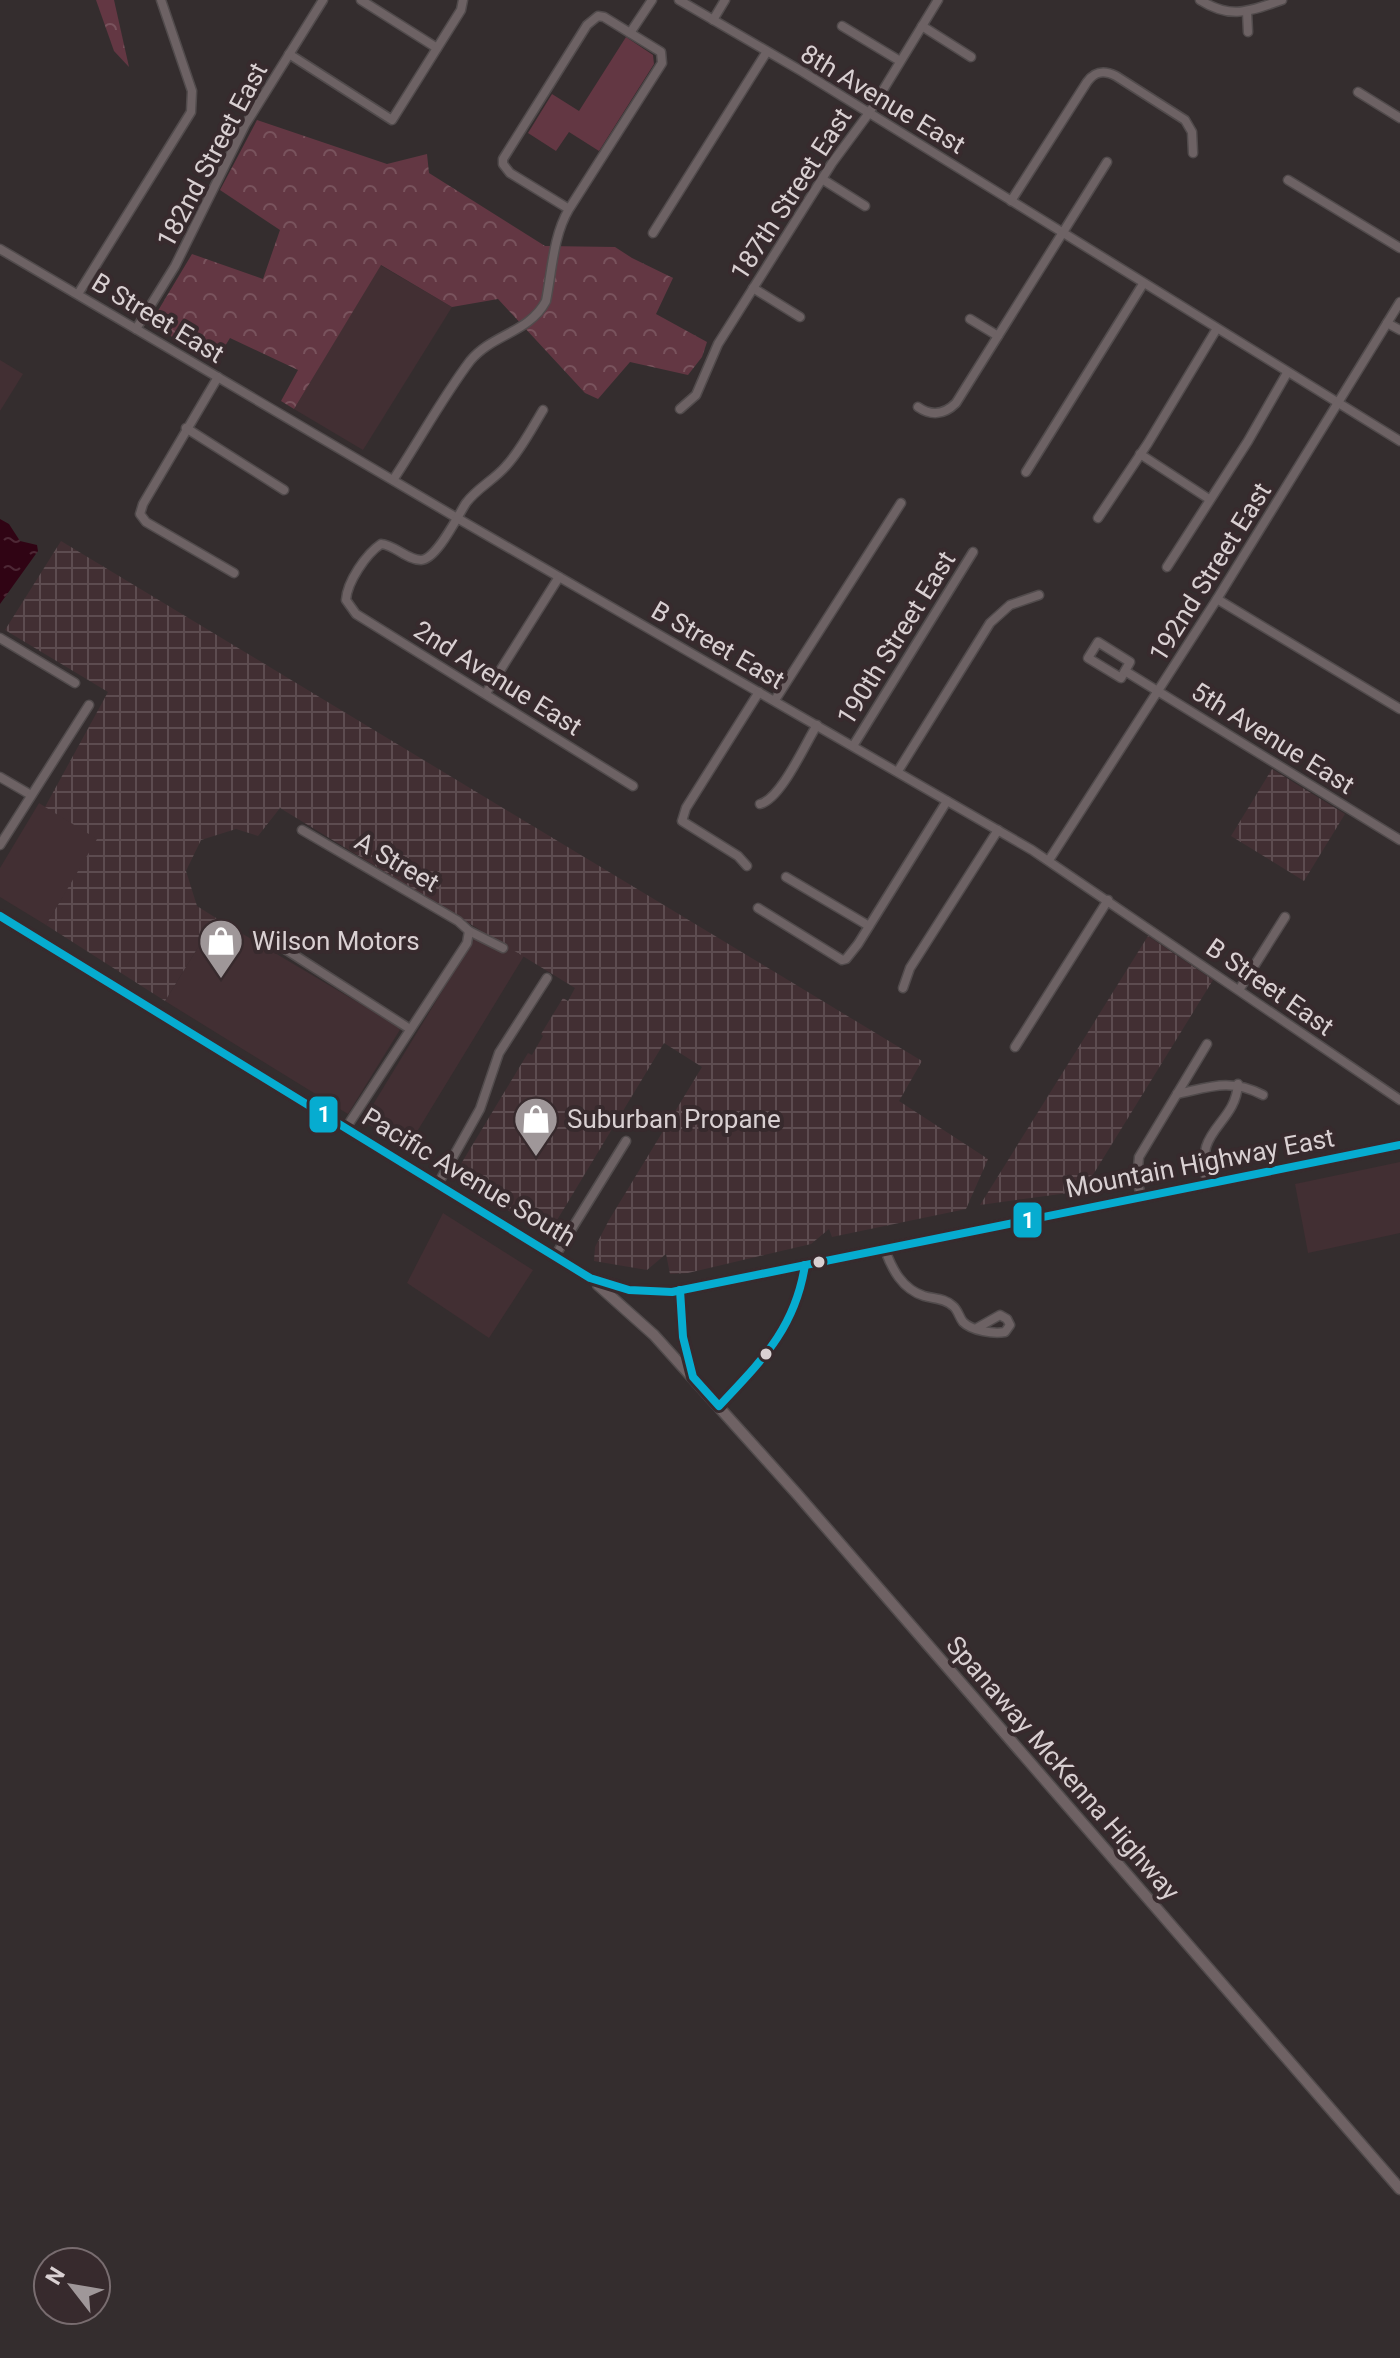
<svg xmlns="http://www.w3.org/2000/svg" width="1400" height="2358" font-family="Roboto,sans-serif">
  <defs>
    <pattern id="industrial-grid" width="8" height="8" patternUnits="userSpaceOnUse" patternTransform="scale(2)"><rect width="8" height="8" fill="#422f33"/><path d="M0 4h8M4 0v8" fill="none" stroke="#5d4c50"/></pattern>
    <pattern id="forest-crowns" width="20" height="18" patternUnits="userSpaceOnUse" patternTransform="scale(2)"><rect width="20" height="18" fill="#633743"/><path d="M2 6a3 3 0 1 1 6 0M12 15a3 3 0 1 1 6 0" fill="none" stroke="#79535d"/></pattern>
    <pattern id="water-ripples" width="26" height="14" patternUnits="userSpaceOnUse" patternTransform="scale(2)"><rect width="26" height="14" fill="#300414"/><path d="M2 4q2-2 4 0t4 0M15 11q2-2 4 0t4 0" fill="none" stroke="#4d2835"/></pattern>
  </defs>
  <rect width="100%" height="100%" fill="#342d2e"/>
  <g fill="#422f33">
    <path d="M 380,265 L 452,307 L 363,450 L 294,409 Z"/>
    <path d="M 0,360 L 23,374 L 0,411 Z"/>
    <path d="M 39,803 L 98,839 L 46,925 L 0,897 L 0,868 Z"/>
    <path d="M 216,918 L 401,1028 L 348,1114 L 165,1001 Z"/>
    <path d="M 480,929 L 524,956 L 407,1148 L 363,1121 Z"/>
    <path d="M 1400,1162 L 1400,1233 L 1308,1253 L 1295,1184 Z"/>
    <path d="M 443,1213 L 533,1270 L 489,1338 L 407,1283 Z"/>
  </g>
  <g fill="url(#industrial-grid)">
    <path d="M 61,541 L 922,1061 L 899,1101 L 988,1159 L 966,1209 L 832,1237 L 829,1229 L 811,1244 L 688,1273 L 670,1274 L 666,1254 L 647,1270 L 594,1261 L 595,1247 L 609,1220 L 702,1067 L 664,1043 L 548,1235 L 453,1177 L 528,1053 L 532,1055 L 543,1036 L 541,1034 L 563,998 L 568,1001 L 575,988 L 280,808 L 258,836 L 236,829 L 201,840 L 186,871 L 197,906 L 216,918 L 165,1001 L 46,925 L 97,839 L 45,807 L 108,692 L 5,630 Z"/>
    <path d="M 1272,769 L 1345,814 L 1304,881 L 1231,836 Z"/>
    <path d="M 1148,936 L 1213,980 L 1083,1191 L 980,1205 Z"/>
  </g>
  <g fill="url(#forest-crowns)">
    <path d="M 96,0 L 114,0 L 129,67 L 114,51 Z"/>
    <path d="M 257,120 L 387,164 L 427,154 L 429,173 L 545,246 L 615,247 L 632,258 L 673,278 L 656,314 L 707,342 L 702,357 L 688,375 L 630,362 L 598,399 L 585,393 L 498,299 L 452,307 L 381,265 L 294,409 L 281,401 L 298,370 L 230,338 L 215,362 L 150,324 L 192,254 L 263,279 L 280,230 L 220,190 Z"/>
  </g>
  <path fill="#633743" d="M 626,37 L 653,55 L 654,64 L 599,151 L 569,132 L 556,151 L 528,133 L 552,94 L 579,111 Z"/>
  <path fill="url(#water-ripples)" d="M 0,519 L 9,524 L 20,541 L 37,545 L 38,551 L 0,604 Z"/>
  <g fill="none" stroke-linecap="round" stroke-linejoin="round">
    <g stroke="#514b4c" stroke-width="11">
      <g id="minor">
        <path d="M 361,0 L 437,48"/>
        <path d="M 679,0 L 803,72 L 1400,441"/>
        <path d="M 1200,0 C 1232,20 1249,11 1282,0"/>
        <path d="M 1247,12 L 1248,32"/>
        <path d="M 713,20 L 725,0"/>
        <path d="M 842,26 L 900,61"/>
        <path d="M 922,26 L 971,57"/>
        <path d="M 630,33 L 652,0"/>
        <path d="M 289,54 L 392,120 L 461,10 L 463,0"/>
        <path d="M 1358,92 L 1400,118"/>
        <path d="M 822,179 L 865,206"/>
        <path d="M 1288,180 L 1400,248"/>
        <path d="M 1011,201 L 1087,82 C 1095,71 1104,70 1116,76 L 1185,120 L 1192,132 L 1193,153"/>
        <path d="M 653,233 L 766,53"/>
        <path d="M 0,249 L 457,518 L 1032,850 L 1400,1100"/>
        <path d="M 753,288 L 800,317"/>
        <path d="M 78,294 L 191,112 L 192,91 L 161,0"/>
        <path d="M 970,319 L 998,336"/>
        <path d="M 1387,323 L 1400,330"/>
        <path d="M 136,329 L 175,266 L 245,125 L 323,0"/>
        <path d="M 218,377 L 143,504 L 140,514 L 146,522 L 234,573"/>
        <path d="M 918,407 C 931,416 944,415 956,403 L 1107,162"/>
        <path d="M 680,409 L 696,395 L 718,344 L 832,163 L 869,113 L 938,0"/>
        <path d="M 543,410 C 532,428 521,450 506,466 C 494,480 477,488 466,503 C 457,517 437,559 421,560 C 407,560 395,545 381,544 C 366,554 347,582 346,600 L 356,614 L 633,786"/>
        <path d="M 186,428 L 284,490"/>
        <path d="M 1140,454 L 1209,499"/>
        <path d="M 1026,472 L 1143,284"/>
        <path d="M 393,480 C 419,441 442,398 470,361 C 492,334 529,333 546,301 C 552,271 553,236 569,209 L 662,63 L 661,52 L 604,17 L 598,16 L 587,25 L 503,159 L 503,164 L 510,173 L 569,209"/>
        <path d="M 1098,518 L 1148,443 L 1216,330"/>
        <path d="M 1167,567 L 1248,441 L 1287,373"/>
        <path d="M 1217,599 L 1400,709"/>
        <path d="M 0,638 L 75,683"/>
        <path d="M 1098,642 L 1130,662 L 1121,678 L 1088,658 Z"/>
        <path d="M 1125,671 L 1400,840"/>
        <path d="M 486,693 L 559,577"/>
        <path d="M 775,700 L 901,503"/>
        <path d="M 853,746 L 973,552"/>
        <path d="M 898,771 L 990,623 L 1010,605 L 1039,595"/>
        <path d="M 0,777 L 31,795"/>
        <path d="M 760,804 C 781,799 805,744 817,725"/>
        <path d="M 302,830 L 458,921 L 469,931 L 503,948"/>
        <path d="M 0,845 L 89,705"/>
        <path d="M 1049,860 L 1217,599 L 1400,302"/>
        <path d="M 747,866 L 738,856 L 682,821 L 686,808 L 759,692"/>
        <path d="M 786,877 L 869,926"/>
        <path d="M 758,908 L 842,960 L 846,959 L 858,944 L 947,801"/>
        <path d="M 263,935 L 410,1029"/>
        <path d="M 903,988 L 910,968 L 998,830"/>
        <path d="M 1239,990 L 1285,917"/>
        <path d="M 1015,1047 L 1108,900"/>
        <path d="M 1177,1094 C 1210,1087 1230,1078 1263,1095"/>
        <path d="M 346,1128 L 467,943 L 469,931"/>
        <path d="M 438,1184 L 480,1109 L 499,1053 L 547,978"/>
        <path d="M 1208,1184 C 1191,1128 1235,1127 1238,1084"/>
        <path d="M 1141,1197 L 1137,1178 L 1139,1157 L 1207,1044"/>
        <path d="M 885,1250 C 892,1269 902,1289 924,1296 C 934,1299 945,1298 953,1306 C 958,1310 959,1317 963,1322 C 972,1331 994,1334 1005,1332 L 1010,1325 L 1007,1319 L 1000,1315 L 977,1328"/>
        <path d="M 555,1256 L 626,1141"/>
      </g>
    </g>
    <g stroke="#514b4c" stroke-width="13">
      <g id="major">
        <path d="M 0,916 L 590,1278 L 629,1290 L 672,1292 L 1400,1145"/>
        <path d="M 598,1285 L 654,1335 L 797,1494 L 1400,2189"/>
        <path d="M 680,1290 L 683,1337 L 692,1375"/>
      </g>
    </g>
    <use href="#minor" stroke="#6d6264" stroke-width="8"/>
    <use href="#major" stroke="#6f6264" stroke-width="10"/>
    <g stroke="#372a2d" stroke-width="14">
      <g id="bus-1">
        <path d="M 0,916 L 590,1278 L 629,1290 L 672,1292 L 1400,1145"/>
        <path d="M 680,1290 L 683,1337 L 693,1377 L 719,1406 C 761,1361 795,1329 805,1265"/>
      </g>
    </g>
    <use href="#bus-1" stroke="#06acd0" stroke-width="8"/>
  </g>
  <defs>
    <g id="shop-pin" transform="scale(2.3)"><path d="M0 17L-7.5 6A9.5 9.5 0 1 1 7.5 6Z" fill="#9f9799" stroke="#372a2d"/><path d="M-5-2.5h2.3a2.7 3.5 0 0 1 5.4 0H5L5.5 6h-11ZM-1.5-2.5h3a1.5 2.3 0 0 0-3 0Z" fill="#fff"/></g>
  </defs>
  <g fill-rule="evenodd">
    <use href="#shop-pin" x="221" y="941"/>
    <use href="#shop-pin" x="536" y="1119"/>
  </g>
  <g fill="#d9d0d2" stroke="#372a2d" stroke-width="3">
    <circle cx="819" cy="1262" r="7"/>
    <circle cx="766" cy="1354" r="7"/>
  </g>
  <g text-anchor="middle" stroke-width="8" stroke-linejoin="round" paint-order="stroke">
    <g font-size="26" fill="#d9d0d2" stroke="#372a2d">
      <text transform="translate(883 99) rotate(31)" y="9">8th Avenue East</text>
      <text transform="translate(212 155) rotate(-62)" y="9">182nd Street East</text>
      <text transform="translate(791 194) rotate(-57)" y="9">187th Street East</text>
      <text transform="translate(158 318) rotate(31)" y="9">B Street East</text>
      <text transform="translate(1210 572) rotate(-58)" y="9">192nd Street East</text>
      <text transform="translate(896 638) rotate(-58)" y="9">190th Street East</text>
      <text transform="translate(718 645) rotate(30)" y="9">B Street East</text>
      <text transform="translate(498 678) rotate(32)" y="9">2nd Avenue East</text>
      <text transform="translate(1273 738) rotate(32)" y="9">5th Avenue East</text>
      <text transform="translate(397 862) rotate(30)" y="9">A Street</text>
      <text transform="translate(1270 987) rotate(35)" y="9">B Street East</text>
      <text transform="translate(1200 1163) rotate(-11)" y="9">Mountain Highway East</text>
      <text transform="translate(469 1177) rotate(31)" y="9">Pacific Avenue South</text>
      <text transform="translate(1063 1768) rotate(49)" y="9">Spanaway McKenna Highway</text>
    </g>
    <g font-size="26" fill="#d9d0d2" stroke="#372a2d" text-anchor="start">
      <text x="252" y="950">Wilson Motors</text>
      <text x="567" y="1128">Suburban Propane</text>
    </g>
  </g>
  <g stroke="#372a2d" stroke-width="3">
    <rect x="308" y="1095" width="31" height="39" rx="8" fill="#06acd0"/>
    <rect x="1012" y="1201" width="31" height="38" rx="8" fill="#06acd0"/>
  </g>
  <g font-size="22" text-anchor="middle" font-weight="bold" fill="#fff">
    <text x="324" y="1122">1</text>
    <text x="1028" y="1228">1</text>
  </g>
  <g transform="translate(72 2286) rotate(301)"><circle r="38" fill="#372a2d" stroke="#786c6f" stroke-width="2"/>
  <path d="M0-6L14 30L0 20L-14 30Z" fill="#9f9799"/>
  <text y="-12" font-size="22" font-weight="bold" text-anchor="middle" fill="#d9d0d2">N</text>
  </g>
</svg>
